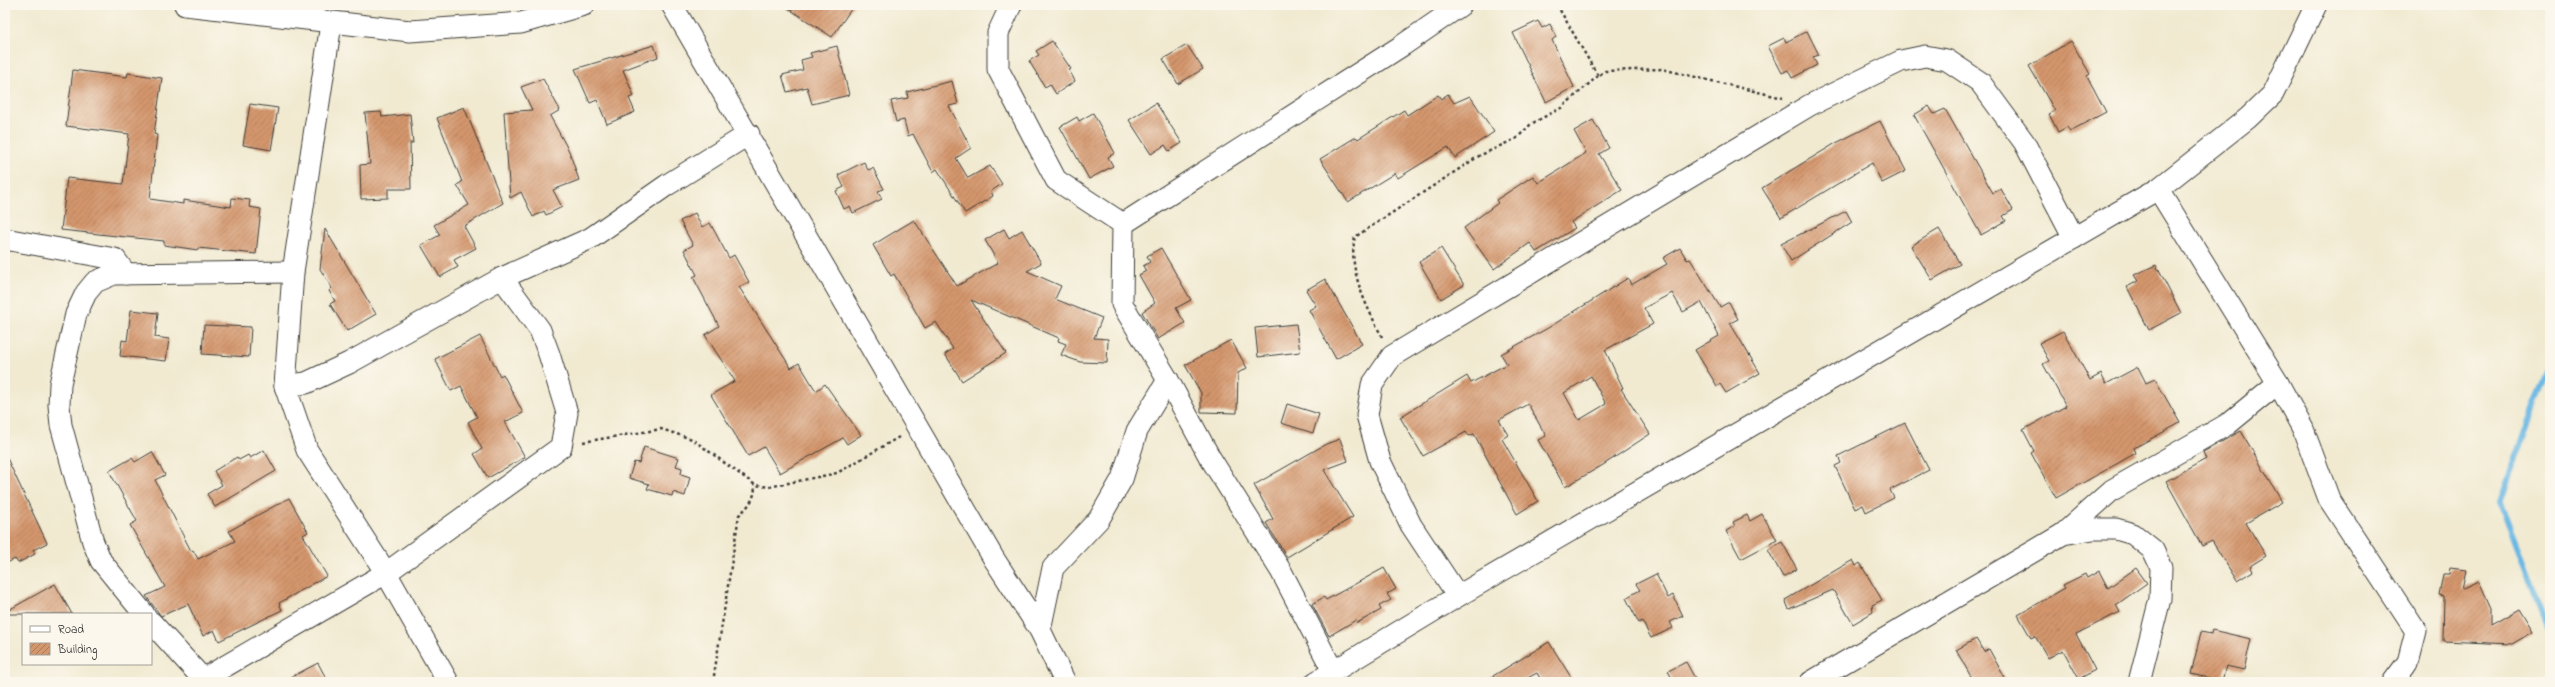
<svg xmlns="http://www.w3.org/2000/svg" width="2555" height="687" font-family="'Indie Flower',sans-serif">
  <defs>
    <pattern id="building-hatch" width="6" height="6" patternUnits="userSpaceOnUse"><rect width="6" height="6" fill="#d4966d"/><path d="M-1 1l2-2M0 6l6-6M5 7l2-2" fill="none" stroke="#ab7a59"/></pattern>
  </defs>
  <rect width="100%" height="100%" fill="#fbf7ec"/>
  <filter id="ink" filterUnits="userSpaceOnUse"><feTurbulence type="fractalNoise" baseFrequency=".025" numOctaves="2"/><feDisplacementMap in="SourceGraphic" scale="8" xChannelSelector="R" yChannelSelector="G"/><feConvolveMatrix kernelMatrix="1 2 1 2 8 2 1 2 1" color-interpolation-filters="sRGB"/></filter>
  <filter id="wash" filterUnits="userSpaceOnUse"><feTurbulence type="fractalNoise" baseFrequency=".012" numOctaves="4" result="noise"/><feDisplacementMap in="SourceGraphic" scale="16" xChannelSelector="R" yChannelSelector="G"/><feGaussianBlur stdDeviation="0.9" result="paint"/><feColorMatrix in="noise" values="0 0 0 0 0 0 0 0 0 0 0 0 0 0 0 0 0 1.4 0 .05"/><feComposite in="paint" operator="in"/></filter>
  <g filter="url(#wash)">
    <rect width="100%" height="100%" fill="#f1ead1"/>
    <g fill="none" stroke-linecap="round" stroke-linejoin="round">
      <path stroke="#69b7e3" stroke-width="6" d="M 2550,366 L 2500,502 L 2550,631"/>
    </g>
    <g id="blocks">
      <g fill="url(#building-hatch)" fill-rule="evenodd">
        <path d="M 783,5 L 854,5 L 832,37 Z"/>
        <path d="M 1538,21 L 1542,28 L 1550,24 L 1556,37 L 1552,40 L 1574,87 L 1546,102 L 1513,33 Z"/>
        <path d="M 1807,31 L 1819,55 L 1813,57 L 1817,65 L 1792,78 L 1788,70 L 1782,73 L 1768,46 L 1784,38 L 1786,42 Z"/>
        <path d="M 1052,41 L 1071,69 L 1069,70 L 1075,81 L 1056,94 L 1050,84 L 1045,87 L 1029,61 L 1039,55 L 1036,51 Z"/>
        <path d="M 2071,41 L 2090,74 L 2087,76 L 2106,112 L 2070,131 L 2067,127 L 2058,132 L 2049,114 L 2055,111 L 2029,66 Z"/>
        <path d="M 654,45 L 658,57 L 623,70 L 634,96 L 629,98 L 635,112 L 607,124 L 597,100 L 590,103 L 575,69 Z"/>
        <path d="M 1187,45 L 1203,69 L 1178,84 L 1163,59 Z"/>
        <path d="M 837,46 L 849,95 L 812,104 L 807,87 L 787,92 L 782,75 L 803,70 L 801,60 L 812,57 L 810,53 Z"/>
        <path d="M 73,70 L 127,77 L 128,73 L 162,78 L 154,134 L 157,135 L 150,199 L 183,204 L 183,200 L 231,207 L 232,198 L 250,200 L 249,207 L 261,209 L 256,254 L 198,248 L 198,250 L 164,245 L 164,241 L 61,230 L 67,178 L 123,184 L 129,134 L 66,126 Z"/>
        <path d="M 543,79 L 560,110 L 550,116 L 569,151 L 579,180 L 553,190 L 562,207 L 546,215 L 544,211 L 533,217 L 521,192 L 510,198 L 504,112 L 532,110 L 521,87 Z"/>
        <path d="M 952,81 L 958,104 L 949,106 L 971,148 L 956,158 L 968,178 L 990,166 L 1002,184 L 991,191 L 993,196 L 965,213 L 937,169 L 933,172 L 913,134 L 908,136 L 904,120 L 896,122 L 891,101 L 908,98 L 907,92 Z"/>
        <path d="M 1448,94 L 1454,103 L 1470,96 L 1494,132 L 1455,158 L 1448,147 L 1398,178 L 1395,173 L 1348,202 L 1320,159 L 1356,137 L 1358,139 L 1404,110 L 1407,115 L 1438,95 L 1441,99 Z"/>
        <path d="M 1156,103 L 1182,143 L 1169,151 L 1165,145 L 1151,154 L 1129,120 Z"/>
        <path d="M 250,104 L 278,108 L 271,150 L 243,145 Z"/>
        <path d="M 1929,106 L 1934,114 L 1945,109 L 1993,193 L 2001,189 L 2013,210 L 2003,216 L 2006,221 L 1981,235 L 1914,115 Z"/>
        <path d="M 464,107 L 503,203 L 464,226 L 476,248 L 454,260 L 458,267 L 440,277 L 421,245 L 440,235 L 434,225 L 469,205 L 457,185 L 462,182 L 437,118 Z"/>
        <path d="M 381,112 L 382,117 L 410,114 L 413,143 L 410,143 L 411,189 L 388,189 L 388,198 L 361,199 L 360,165 L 370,164 L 365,113 Z"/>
        <path d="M 1093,113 L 1115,153 L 1108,157 L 1113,166 L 1089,179 L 1060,127 L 1077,117 L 1079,121 Z"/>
        <path d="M 1593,120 L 1609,148 L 1599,154 L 1622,190 L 1571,222 L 1575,228 L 1536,252 L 1530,243 L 1494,269 L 1464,228 L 1498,203 L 1496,200 L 1533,176 L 1538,183 L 1586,153 L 1574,131 Z"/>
        <path d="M 1880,121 L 1906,171 L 1882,183 L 1872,163 L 1781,218 L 1762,188 L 1836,143 Z"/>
        <path d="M 864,162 L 868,170 L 873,168 L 884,189 L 878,191 L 882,199 L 853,213 L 850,206 L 844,209 L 836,191 L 844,187 L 838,175 Z"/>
        <path d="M 1846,211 L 1852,222 L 1791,261 L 1781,244 Z"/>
        <path d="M 695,213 L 702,227 L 710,223 L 729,258 L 734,255 L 749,282 L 739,287 L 791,368 L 799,363 L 816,391 L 825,384 L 861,435 L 847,444 L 843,438 L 780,473 L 764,447 L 748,456 L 711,395 L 735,381 L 705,335 L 719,326 L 693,277 L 697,275 L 684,250 L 693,245 L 680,221 Z"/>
        <path d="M 914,220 L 957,286 L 998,263 L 985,240 L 1004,229 L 1009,238 L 1022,230 L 1041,263 L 1027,271 L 1061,286 L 1055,299 L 1102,318 L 1094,338 L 1108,339 L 1107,363 L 1080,362 L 1061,355 L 1066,344 L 1058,341 L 1059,338 L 971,300 L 1006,353 L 962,381 L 945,354 L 953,349 L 936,322 L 925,328 L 894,274 L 891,276 L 873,245 Z"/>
        <path d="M 325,229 L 376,314 L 347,331 L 330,304 L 335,301 L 329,291 L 332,288 L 320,269 Z"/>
        <path d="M 1939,229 L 1960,264 L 1932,280 L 1911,246 Z"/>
        <path d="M 1161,248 L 1191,300 L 1176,308 L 1185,323 L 1158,339 L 1142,312 L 1155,303 L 1139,275 L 1146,271 L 1143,266 L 1150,262 L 1147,256 Z"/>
        <path d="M 1441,248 L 1464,285 L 1441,299 L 1419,262 Z"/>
        <path d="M 1680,248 L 1687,260 L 1690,259 L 1720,307 L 1729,302 L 1738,319 L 1730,323 L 1760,373 L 1726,393 L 1720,384 L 1717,386 L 1695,350 L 1719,336 L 1701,302 L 1683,312 L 1672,293 L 1644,308 L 1653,324 L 1605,350 L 1623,388 L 1621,389 L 1650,434 L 1603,465 L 1565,487 L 1538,440 L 1546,436 L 1528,404 L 1499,420 L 1508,435 L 1502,439 L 1538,501 L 1517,514 L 1474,434 L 1469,436 L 1466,432 L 1423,456 L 1400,417 L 1467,376 L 1471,383 L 1507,364 L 1501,354 L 1548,328 L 1628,278 L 1631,285 L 1667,264 L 1663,258 ZM 1591,376 L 1606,404 L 1579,420 L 1564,393 Z"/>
        <path d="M 2156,265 L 2181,313 L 2149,330 L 2127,287 L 2138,281 L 2134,275 Z"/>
        <path d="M 1325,279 L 1362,344 L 1336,359 L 1309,310 L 1316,306 L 1306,290 Z"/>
        <path d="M 131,310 L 158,313 L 155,337 L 169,339 L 166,361 L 120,356 L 122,340 L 127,341 Z"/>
        <path d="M 1296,324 L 1300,352 L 1258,357 L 1255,328 Z"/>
        <path d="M 204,325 L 251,327 L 249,357 L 202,354 Z"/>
        <path d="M 2063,331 L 2090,380 L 2101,374 L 2106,384 L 2138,367 L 2146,383 L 2155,379 L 2180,423 L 2134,448 L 2136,453 L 2056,498 L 2031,453 L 2034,451 L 2023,430 L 2066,406 L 2043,364 L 2049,361 L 2039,343 Z"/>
        <path d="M 480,336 L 500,376 L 503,374 L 523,413 L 505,422 L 525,457 L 488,478 L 474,454 L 482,449 L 468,422 L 477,417 L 461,386 L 451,391 L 435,359 Z"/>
        <path d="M 1231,340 L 1247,368 L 1238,373 L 1237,413 L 1201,412 L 1201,393 L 1185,365 Z"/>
        <path d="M 1287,404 L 1319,414 L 1313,433 L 1281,423 Z"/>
        <path d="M 1905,423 L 1929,470 L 1890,490 L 1894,498 L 1866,512 L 1863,505 L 1855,509 L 1835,466 L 1841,463 L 1838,456 Z"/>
        <path d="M 2241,431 L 2282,502 L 2246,523 L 2266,556 L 2250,566 L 2253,571 L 2237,581 L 2212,541 L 2202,546 L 2166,481 L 2206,459 L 2203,452 Z"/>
        <path d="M 1340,439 L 1348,461 L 1324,470 L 1353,517 L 1287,557 L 1266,523 L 1273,519 L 1254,485 L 1326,444 Z"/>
        <path d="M 644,447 L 679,458 L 676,466 L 682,468 L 681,474 L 690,477 L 685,496 L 673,492 L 672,496 L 647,489 L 649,484 L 629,478 L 634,462 L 639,463 Z"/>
        <path d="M 264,450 L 276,471 L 215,507 L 207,494 L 222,485 L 214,471 L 237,457 L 239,460 L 248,455 L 250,458 Z"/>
        <path d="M 152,452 L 165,475 L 155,480 L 191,551 L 193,550 L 198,559 L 235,541 L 229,531 L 289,498 L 308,532 L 303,535 L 327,576 L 279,603 L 282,610 L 219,641 L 214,630 L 203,636 L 188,604 L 161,616 L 146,596 L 165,587 L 130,525 L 137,521 L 109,471 L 132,458 L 135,462 Z"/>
        <path d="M 5,454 L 47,543 L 33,550 L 35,554 L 18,563 L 15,559 L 5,564 Z"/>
        <path d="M 1762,514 L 1777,540 L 1741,559 L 1726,531 L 1735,526 L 1733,522 L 1747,515 L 1750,521 Z"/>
        <path d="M 1782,542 L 1797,569 L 1783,577 L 1768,550 Z"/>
        <path d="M 1853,560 L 1856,566 L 1860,563 L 1882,600 L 1872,605 L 1873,612 L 1853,624 L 1833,590 L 1789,609 L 1785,600 Z"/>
        <path d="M 1384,568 L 1396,589 L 1387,594 L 1391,600 L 1379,606 L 1381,610 L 1357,623 L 1356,620 L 1329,636 L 1312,604 L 1324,597 L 1326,600 Z"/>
        <path d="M 2136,568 L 2147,583 L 2116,605 L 2120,612 L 2076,634 L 2095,670 L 2079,679 L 2063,650 L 2048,658 L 2035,636 L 2031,638 L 2018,615 L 2065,588 L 2063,585 L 2085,574 L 2087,578 L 2099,571 L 2108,588 Z"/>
        <path d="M 2450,568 L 2466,570 L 2462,589 L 2479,581 L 2491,608 L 2491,625 L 2519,609 L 2533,632 L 2512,644 L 2443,641 L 2444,596 L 2439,595 L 2443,574 L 2449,574 Z"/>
        <path d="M 1656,574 L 1668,598 L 1673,595 L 1683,616 L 1670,622 L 1673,628 L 1651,638 L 1642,621 L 1639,623 L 1626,598 L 1640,590 L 1636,584 Z"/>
        <path d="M 55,584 L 72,614 L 5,614 L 5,612 Z"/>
        <path d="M 2212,630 L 2251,639 L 2244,670 L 2226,666 L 2222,681 L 2191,674 L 2201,632 L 2211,634 Z"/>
        <path d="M 1976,639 L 1984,652 L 1989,649 L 2007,682 L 1974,682 L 1956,650 Z"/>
        <path d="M 1549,642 L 1574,682 L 1542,682 L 1537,673 L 1520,682 L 1483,682 Z"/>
        <path d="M 1686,662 L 1697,682 L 1674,682 L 1668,671 Z"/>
        <path d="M 318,663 L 328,682 L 282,682 Z"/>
      </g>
    </g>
  </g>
  <g filter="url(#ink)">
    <use href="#blocks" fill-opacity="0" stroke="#3c3b37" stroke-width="1"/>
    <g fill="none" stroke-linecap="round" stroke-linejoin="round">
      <g stroke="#3c3b37" stroke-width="23">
        <g id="minor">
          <path d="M 185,5 L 410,31 L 521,23 L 584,5"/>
          <path d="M 672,5 L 994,559 L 1040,630 L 1065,682"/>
          <path d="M 1011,5 L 998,33 L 998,69 L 1056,180 L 1123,224 L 1122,304 L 1168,380 L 1209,456 L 1281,571 L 1333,671"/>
          <path d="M 331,24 L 293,272 L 285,386 L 307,450 L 386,573 L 448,682"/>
          <path d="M 2158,189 L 2278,383 L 2303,429 L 2329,499 L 2416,631 L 2408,662 L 2393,682"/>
          <path d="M 1123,224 L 1403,45 L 1461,5"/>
          <path d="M 5,239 L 115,259 L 126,274"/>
          <path d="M 285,386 L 306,383 L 349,363 L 502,278"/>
          <path d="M 2063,534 L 2112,490 L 2228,424 L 2278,383"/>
          <path d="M 1458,596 L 1411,525 L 1380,461 L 1367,415 L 1372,385 L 1392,356 L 1810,105 L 1901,61 L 1925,56 L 1947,60 L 1980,82 L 2024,142 L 2074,238"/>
          <path d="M 144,614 L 101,561 L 93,542 L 61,425 L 59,405 L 60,384 L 76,314 L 86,293 L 95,282 L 114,274 L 293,272"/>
          <path d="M 151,622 L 203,679"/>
          <path d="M 1040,630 L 1053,568 L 1099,519 L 1122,479 L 1137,431 L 1168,380"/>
          <path d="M 198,682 L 386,573 L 561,447 L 567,413 L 549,354 L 540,330 L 502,278 L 591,238 L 667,185 L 749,134"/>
          <path d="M 1316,682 L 1458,596 L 2158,189 L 2248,118 L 2273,94 L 2316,5"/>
          <path d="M 1811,682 L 2063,534 L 2093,529 L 2116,529 L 2133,534 L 2153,550 L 2161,567 L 2160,599 L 2139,682"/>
        </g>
      </g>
      <g stroke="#3c3b37" stroke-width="2.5" stroke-dasharray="3 3" stroke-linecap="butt">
        <path d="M 1557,5 L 1598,76 L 1605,71 L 1662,69 L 1783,98"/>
        <path d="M 1382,337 C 1368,309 1347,270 1355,237 L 1479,156 L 1517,138 L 1531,124 L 1561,108 L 1598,76"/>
        <path d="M 583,442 L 661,429 L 692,439 L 755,485 L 769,487 L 837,473 L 899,437"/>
        <path d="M 713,682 L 739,515 C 749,506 755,499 755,485"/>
      </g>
      <use href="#minor" stroke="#fff" stroke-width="21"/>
    </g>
  </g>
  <rect width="2555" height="687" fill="none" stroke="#fbf7ec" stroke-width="20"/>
  <rect x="22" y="613" width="130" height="52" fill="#fbf7ec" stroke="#a29f99"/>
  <rect x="30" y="626" width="20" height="6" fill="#ffffff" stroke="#a29f99"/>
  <text x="58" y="633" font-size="12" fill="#1c1c1c">Road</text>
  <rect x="30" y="643" width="20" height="12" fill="url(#building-hatch)" stroke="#a29f99"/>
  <text x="58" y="653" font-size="12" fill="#1c1c1c">Building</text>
</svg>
